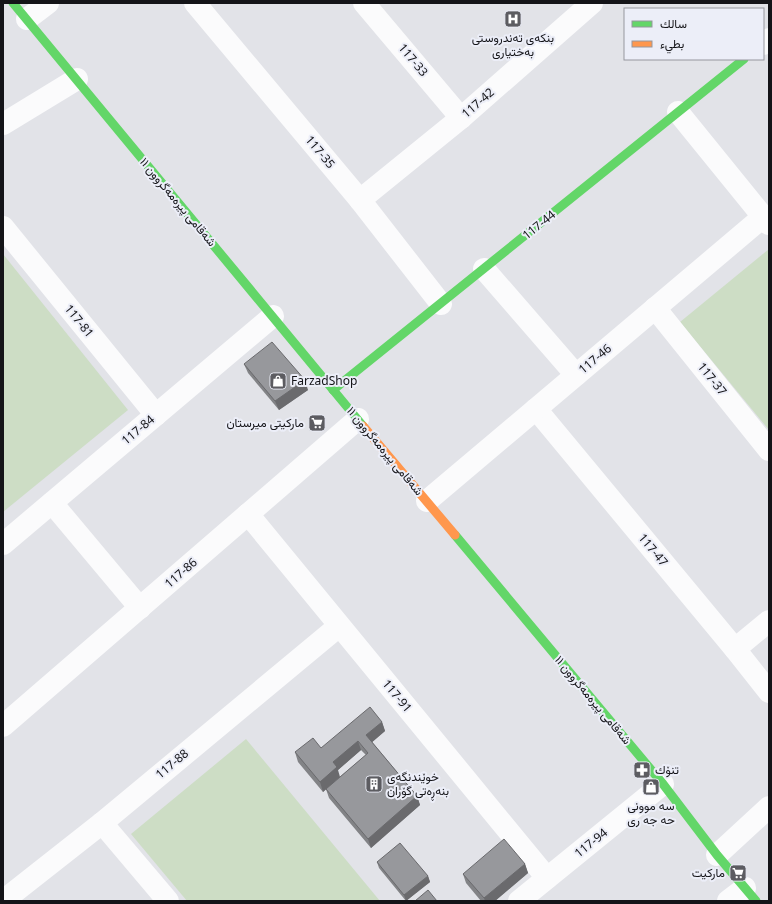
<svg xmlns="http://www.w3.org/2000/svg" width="772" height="904" font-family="'Noto Sans',Vazirmatn,sans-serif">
  <rect width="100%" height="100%" fill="#e2e3e8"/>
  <g fill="#cdddc5">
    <path d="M 769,249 L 769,430 L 680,322 Z"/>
    <path d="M 3,254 L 128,410 L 3,512 Z"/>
    <path d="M 246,739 L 380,901 L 187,901 L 131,834 Z"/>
  </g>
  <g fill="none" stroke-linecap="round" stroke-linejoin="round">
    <g stroke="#fbfbfc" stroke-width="22">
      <path d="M 195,3 L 360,200 L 441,304"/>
      <path d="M 364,3 L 461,118"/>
      <path d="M 27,19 L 48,3"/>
      <path d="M 763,44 L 769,39"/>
      <path d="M 678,112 L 769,224"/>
      <path d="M 3,124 L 77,79"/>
      <path d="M 360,200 L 461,118 L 592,3"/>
      <path d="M 3,227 L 156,415"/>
      <path d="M 484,269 L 576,375"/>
      <path d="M 655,308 L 769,450"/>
      <path d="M 536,409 L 735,649 L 769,692"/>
      <path d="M 427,501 L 763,217"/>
      <path d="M 52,503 L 140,608"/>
      <path d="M 248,514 L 547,878"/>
      <path d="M 3,544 L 273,316"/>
      <path d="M 735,649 L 769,621"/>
      <path d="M 3,726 L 358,419"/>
      <path d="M 102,823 L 168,901"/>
      <path d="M 717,855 L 769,807"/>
      <path d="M 3,901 L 102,823 L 339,626"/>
      <path d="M 519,901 L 663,784"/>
      <path d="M 728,901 L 745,888"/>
    </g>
    <g stroke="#63d668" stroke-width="9">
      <path d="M 13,3 L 363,426"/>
      <path d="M 333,390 L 744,59"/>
      <path d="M 455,535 L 663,784 L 717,855 L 756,901"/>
    </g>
    <path stroke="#ff974d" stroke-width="9" d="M 363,426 L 455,535"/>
  </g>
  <g fill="#828386" fill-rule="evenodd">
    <path d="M 244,364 L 308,390 L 279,410 L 248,373 Z"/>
    <path d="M 382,722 L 385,731 L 372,742 L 417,796 L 420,805 L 371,848 L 329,798 L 326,789 L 323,792 L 298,762 L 295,752 L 321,748 ZM 361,750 L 366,755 L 335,781 L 338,770 Z"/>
    <path d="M 377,862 L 428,876 L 430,882 L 406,901 L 379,868 Z"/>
    <path d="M 525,864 L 528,873 L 495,901 L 481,901 L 466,883 L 463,874 Z"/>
  </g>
  <g fill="#6a6a6d">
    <path d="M 305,380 L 308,390 L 279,410 L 275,401 Z"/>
    <path d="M 382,722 L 385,731 L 370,744 L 366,735 Z"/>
    <path d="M 358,741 L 361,750 L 338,770 L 340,777 L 323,792 L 320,782 L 333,762 Z"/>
    <path d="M 417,796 L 420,805 L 371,848 L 368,839 Z"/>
    <path d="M 525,864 L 528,873 L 495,901 L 485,901 L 484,898 Z"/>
    <path d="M 428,876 L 430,882 L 406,901 L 404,895 Z"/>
  </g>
  <g fill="#97989c" stroke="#6a6a6d">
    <path d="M 272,342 L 305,380 L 275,401 L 244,364 Z"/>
    <path d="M 370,707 L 382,722 L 366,735 L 417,796 L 368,839 L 326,789 L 368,753 L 358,741 L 333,762 L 337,767 L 320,782 L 295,752 L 313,738 L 321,748 Z"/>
    <path d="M 504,839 L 525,864 L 484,898 L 463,874 Z"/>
    <path d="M 400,843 L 428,876 L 404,895 L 377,862 Z"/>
    <path d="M 428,890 L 437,901 L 415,901 Z"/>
  </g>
  <defs>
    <g id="hospital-square" transform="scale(0.9)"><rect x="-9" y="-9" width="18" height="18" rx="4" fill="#5c5c61" stroke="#eceef8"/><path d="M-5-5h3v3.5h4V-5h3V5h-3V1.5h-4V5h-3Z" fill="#fff"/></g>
    <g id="shop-square" transform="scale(0.9)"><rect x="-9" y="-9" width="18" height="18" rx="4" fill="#5c5c61" stroke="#eceef8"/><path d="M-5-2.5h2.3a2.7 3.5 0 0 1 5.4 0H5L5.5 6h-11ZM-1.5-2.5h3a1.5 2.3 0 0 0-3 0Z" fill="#fff"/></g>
    <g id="supermarket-square" transform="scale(0.9)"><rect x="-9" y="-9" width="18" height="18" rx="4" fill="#5c5c61" stroke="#eceef8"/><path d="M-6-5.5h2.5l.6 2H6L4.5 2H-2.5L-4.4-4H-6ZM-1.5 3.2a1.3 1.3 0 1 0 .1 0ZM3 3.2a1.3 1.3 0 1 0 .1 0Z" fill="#fff"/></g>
    <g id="pharmacy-square" transform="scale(0.9)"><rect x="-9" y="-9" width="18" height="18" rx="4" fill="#5c5c61" stroke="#eceef8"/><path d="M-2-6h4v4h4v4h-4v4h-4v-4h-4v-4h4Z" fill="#fff"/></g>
    <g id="building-square" transform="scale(0.9)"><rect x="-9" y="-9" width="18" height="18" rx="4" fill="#5c5c61" stroke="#eceef8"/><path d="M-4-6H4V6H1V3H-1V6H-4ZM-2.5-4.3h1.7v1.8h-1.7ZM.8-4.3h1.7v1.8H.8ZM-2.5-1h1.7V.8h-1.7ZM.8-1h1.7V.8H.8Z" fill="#fff"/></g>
  </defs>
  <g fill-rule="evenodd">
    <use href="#hospital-square" x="513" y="19"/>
    <use href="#shop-square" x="278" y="381"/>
    <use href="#supermarket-square" x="317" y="423"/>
    <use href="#pharmacy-square" x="642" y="770"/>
    <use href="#building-square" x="374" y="784"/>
    <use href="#shop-square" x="651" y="787"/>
    <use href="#supermarket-square" x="738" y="873"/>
  </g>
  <g text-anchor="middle" stroke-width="4" stroke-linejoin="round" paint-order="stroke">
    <g font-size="12" fill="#141418" stroke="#eceef8" text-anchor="start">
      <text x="513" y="42" text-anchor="middle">بنکەی تەندروستی<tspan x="513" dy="14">بەختیاری</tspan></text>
      <text x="291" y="385">FarzadShop</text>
      <text x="304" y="427" text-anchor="end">مارکیتی میرستان</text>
      <text x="655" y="774">تنۆك</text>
      <text x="387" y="781">خوێندنگەی<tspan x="387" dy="14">بنەڕەتی گۆران</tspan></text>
      <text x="651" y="810" text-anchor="middle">سه موونی<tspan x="651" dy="14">حه جه ری</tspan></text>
      <text x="725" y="877" text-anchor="end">ماركيت</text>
    </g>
    <g font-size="12" fill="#141418" stroke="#eceef8">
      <text transform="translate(413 60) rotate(50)" y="4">117-33</text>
      <text transform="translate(478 103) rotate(-41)" y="4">117-42</text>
      <text transform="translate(320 152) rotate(50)" y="4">117-35</text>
      <text transform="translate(178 202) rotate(50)" y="4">شەقامی پیرەمەگروون ١١</text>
      <text transform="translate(539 225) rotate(-39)" y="4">117-44</text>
      <text transform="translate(79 321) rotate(51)" y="4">117-81</text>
      <text transform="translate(595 359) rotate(-40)" y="4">117-46</text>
      <text transform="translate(712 379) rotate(51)" y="4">117-37</text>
      <text transform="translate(138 430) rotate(-40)" y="4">117-84</text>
      <text transform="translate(385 451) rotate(50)" y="4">شەقامی پیرەمەگروون ١١</text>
      <text transform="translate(653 550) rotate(50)" y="4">117-47</text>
      <text transform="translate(181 573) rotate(-41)" y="4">117-86</text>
      <text transform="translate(397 696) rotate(50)" y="4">117-91</text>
      <text transform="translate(593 700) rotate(50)" y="4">شەقامی پیرەمەگروون ١١</text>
      <text transform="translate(172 764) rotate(-40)" y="4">117-88</text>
      <text transform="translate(591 843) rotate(-39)" y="4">117-94</text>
    </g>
  </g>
  <rect width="772" height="904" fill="none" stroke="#141418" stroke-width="8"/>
  <rect x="624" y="8" width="140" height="52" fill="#eceef8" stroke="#96979e"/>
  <rect x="632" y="21" width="20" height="6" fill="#63d668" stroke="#96979e"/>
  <text x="660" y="28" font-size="12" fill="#141418">سالك</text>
  <rect x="632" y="41" width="20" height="6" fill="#ff974d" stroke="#96979e"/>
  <text x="660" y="48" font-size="12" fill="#141418">بطيء</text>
</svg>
